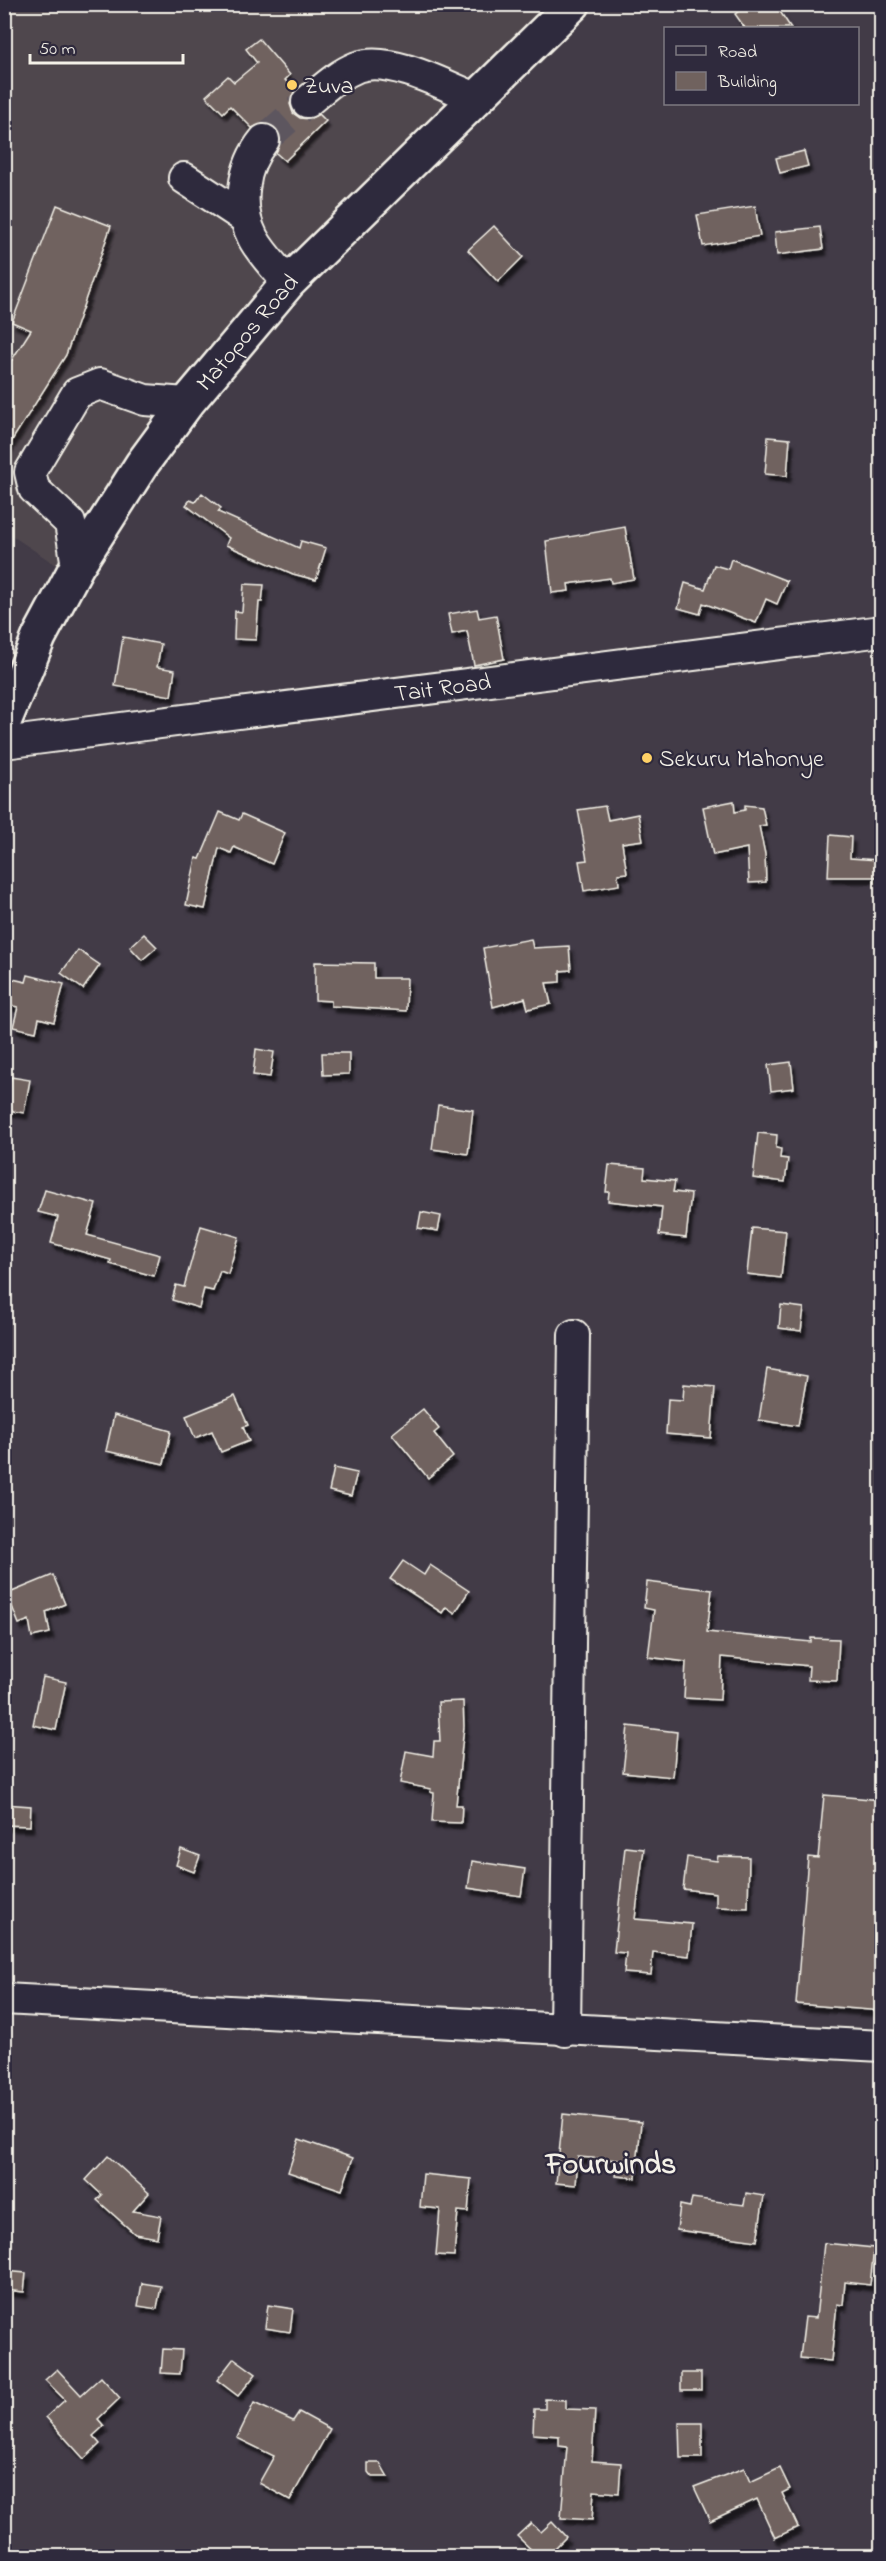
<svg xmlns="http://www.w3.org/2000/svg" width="886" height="2561" font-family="'Indie Flower',sans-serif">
  <defs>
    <filter id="shadow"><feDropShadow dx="3.5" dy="6" stdDeviation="1.5" flood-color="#0009"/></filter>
  </defs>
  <rect width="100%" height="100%" fill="#423b47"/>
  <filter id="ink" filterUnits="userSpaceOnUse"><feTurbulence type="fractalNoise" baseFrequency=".0167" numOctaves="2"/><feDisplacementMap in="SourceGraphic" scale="12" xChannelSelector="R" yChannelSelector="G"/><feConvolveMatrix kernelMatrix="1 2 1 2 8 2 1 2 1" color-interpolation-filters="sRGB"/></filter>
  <g filter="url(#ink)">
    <path fill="#50474e" d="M 4,5 L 557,5 L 275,282 L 62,569 L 5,531 Z"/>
    <g fill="#70625e" stroke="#f4f1e8" stroke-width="1.5" filter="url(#shadow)">
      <path d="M 749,4 L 775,4 L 791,28 L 745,28 L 735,14 Z"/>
      <path d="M 259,39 L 290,75 L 285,80 L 295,90 L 290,104 L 293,113 L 300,118 L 309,119 L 319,114 L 326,121 L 285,161 L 276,153 L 281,141 L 274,126 L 265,123 L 252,128 L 230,106 L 223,113 L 206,96 L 228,76 L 234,82 L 257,63 L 246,49 Z"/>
      <path d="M 804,151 L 808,166 L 780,173 L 776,158 Z"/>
      <path d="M 57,205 L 111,226 L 66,355 L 4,453 L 4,372 L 31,330 L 12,322 Z"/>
      <path d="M 755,206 L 760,236 L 703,246 L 697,215 Z"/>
      <path d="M 494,226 L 523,257 L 498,282 L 468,250 Z"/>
      <path d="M 820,227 L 823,249 L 777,255 L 775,232 Z"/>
      <path d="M 768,437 L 790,439 L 787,476 L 765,474 Z"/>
      <path d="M 202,493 L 221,508 L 218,512 L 299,548 L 301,541 L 326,548 L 316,580 L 293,574 L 226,545 L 229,538 L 186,505 L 190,500 L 195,502 Z"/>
      <path d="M 625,527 L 634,579 L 611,583 L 610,578 L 568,584 L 569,591 L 552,593 L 546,541 Z"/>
      <path d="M 731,559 L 787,581 L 777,604 L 766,599 L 756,623 L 703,603 L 700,614 L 678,608 L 685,583 L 705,589 L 714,565 L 728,569 Z"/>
      <path d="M 244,584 L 264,585 L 262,602 L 259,602 L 256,640 L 234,639 L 235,611 L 242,612 Z"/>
      <path d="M 477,609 L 479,618 L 496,615 L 504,659 L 474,665 L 467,631 L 452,634 L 448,614 Z"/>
      <path d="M 123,637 L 161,644 L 157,667 L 175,670 L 171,696 L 115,686 Z"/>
      <path d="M 734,801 L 735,812 L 745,810 L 745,805 L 762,807 L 766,825 L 759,826 L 765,854 L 766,882 L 749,883 L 747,848 L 713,855 L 703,807 Z"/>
      <path d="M 605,806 L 608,820 L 638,814 L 643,840 L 622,843 L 627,873 L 618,874 L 619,885 L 584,891 L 579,861 L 587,860 L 578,810 Z"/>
      <path d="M 220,812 L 239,820 L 242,814 L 285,833 L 272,864 L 234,847 L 231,853 L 219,848 L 205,909 L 186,905 L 196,858 L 200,859 Z"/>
      <path d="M 830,835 L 851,837 L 850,858 L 878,860 L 877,877 L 828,877 Z"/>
      <path d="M 144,934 L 157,947 L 142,960 L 130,947 Z"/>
      <path d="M 531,939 L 533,948 L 569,946 L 571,970 L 560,971 L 560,982 L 546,983 L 551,1004 L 528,1009 L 525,998 L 493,1007 L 483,948 Z"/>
      <path d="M 78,950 L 100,965 L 83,989 L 61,973 Z"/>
      <path d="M 315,962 L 374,963 L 374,978 L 407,978 L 406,1011 L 331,1006 L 331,1001 L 315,1000 Z"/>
      <path d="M 28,975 L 64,984 L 54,1022 L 39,1018 L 36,1032 L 13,1027 L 18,1007 L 4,1004 L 4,977 L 26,982 Z"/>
      <path d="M 256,1049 L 274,1052 L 270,1077 L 253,1075 Z"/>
      <path d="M 322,1053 L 349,1053 L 349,1074 L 323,1075 Z"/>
      <path d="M 791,1062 L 794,1088 L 771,1091 L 768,1065 Z"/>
      <path d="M 11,1077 L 30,1080 L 24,1113 L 6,1110 Z"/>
      <path d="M 438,1105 L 473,1110 L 468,1154 L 432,1149 Z"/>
      <path d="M 758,1133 L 777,1135 L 776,1148 L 781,1149 L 780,1158 L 788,1159 L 785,1182 L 753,1178 Z"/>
      <path d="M 609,1165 L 645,1168 L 644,1178 L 675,1181 L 673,1192 L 691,1194 L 686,1238 L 659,1235 L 662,1207 L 608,1201 L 609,1192 L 606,1192 Z"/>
      <path d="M 45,1190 L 96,1204 L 87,1235 L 160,1255 L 154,1276 L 110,1264 L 111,1260 L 51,1243 L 58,1217 L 38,1212 Z"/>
      <path d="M 421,1212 L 441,1216 L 438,1231 L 418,1228 Z"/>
      <path d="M 201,1226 L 239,1237 L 228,1274 L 220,1271 L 213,1291 L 204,1289 L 199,1308 L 172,1300 L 176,1285 L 184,1287 Z"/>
      <path d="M 752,1228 L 786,1231 L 781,1278 L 747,1274 Z"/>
      <path d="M 781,1305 L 804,1308 L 801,1331 L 779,1328 Z"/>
      <path d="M 767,1369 L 807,1376 L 798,1426 L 759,1420 Z"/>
      <path d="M 684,1384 L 715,1387 L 711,1438 L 666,1434 L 668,1399 L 683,1400 Z"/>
      <path d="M 235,1396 L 248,1425 L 243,1427 L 249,1441 L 221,1452 L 212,1431 L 195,1438 L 186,1416 Z"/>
      <path d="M 423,1409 L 439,1429 L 434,1433 L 453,1457 L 428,1478 L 392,1434 Z"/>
      <path d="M 114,1415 L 171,1431 L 164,1464 L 106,1451 Z"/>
      <path d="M 334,1468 L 357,1473 L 351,1496 L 329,1491 Z"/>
      <path d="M 403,1561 L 424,1575 L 430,1565 L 469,1591 L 455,1613 L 446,1607 L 442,1613 L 390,1579 Z"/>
      <path d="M 53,1575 L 65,1604 L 46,1612 L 50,1633 L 32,1637 L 29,1620 L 19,1624 L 7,1594 Z"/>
      <path d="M 647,1582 L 712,1590 L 707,1632 L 811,1642 L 811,1638 L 839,1639 L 837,1681 L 808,1680 L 809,1666 L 722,1657 L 720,1700 L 684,1698 L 686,1662 L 648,1657 L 654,1610 L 644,1608 Z"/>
      <path d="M 43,1677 L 66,1682 L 56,1730 L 33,1725 Z"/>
      <path d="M 463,1701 L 464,1726 L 456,1805 L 462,1805 L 461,1823 L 432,1822 L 434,1793 L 430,1792 L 431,1789 L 400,1783 L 406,1751 L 433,1756 L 434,1741 L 440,1741 L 438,1702 Z"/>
      <path d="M 628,1726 L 677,1732 L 673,1777 L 623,1772 Z"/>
      <path d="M 824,1795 L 882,1800 L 877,1863 L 882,1863 L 882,2011 L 796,2004 L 808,1857 L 818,1858 Z"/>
      <path d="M 4,1804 L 31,1806 L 30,1826 L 4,1825 Z"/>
      <path d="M 625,1847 L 644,1849 L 635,1919 L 692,1924 L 689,1956 L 653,1952 L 651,1975 L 624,1973 L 626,1953 L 614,1952 Z"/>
      <path d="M 181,1849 L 200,1856 L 194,1872 L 176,1865 Z"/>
      <path d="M 718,1856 L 749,1857 L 748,1908 L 716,1907 L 716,1893 L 683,1889 L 687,1857 L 717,1861 Z"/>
      <path d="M 472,1861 L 525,1869 L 521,1896 L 468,1888 Z"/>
      <path d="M 563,2114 L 641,2122 L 636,2178 L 616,2176 L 618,2160 L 578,2157 L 576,2185 L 556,2183 Z"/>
      <path d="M 299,2139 L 353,2158 L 342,2190 L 288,2172 Z"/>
      <path d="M 108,2156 L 149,2193 L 133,2211 L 161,2216 L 157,2238 L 135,2234 L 97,2200 L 102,2195 L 86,2180 Z"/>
      <path d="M 423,2174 L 471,2179 L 468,2212 L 458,2211 L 454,2256 L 436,2255 L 440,2209 L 420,2207 Z"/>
      <path d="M 746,2193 L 764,2196 L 757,2241 L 677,2230 L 680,2205 L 690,2207 L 692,2198 L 744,2205 Z"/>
      <path d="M 824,2243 L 874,2248 L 870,2285 L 845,2282 L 843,2305 L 837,2304 L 831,2361 L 800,2358 L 805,2317 L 816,2318 Z"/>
      <path d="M 4,2271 L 26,2273 L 24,2292 L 4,2290 Z"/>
      <path d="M 142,2283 L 161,2286 L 157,2309 L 138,2306 Z"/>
      <path d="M 268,2305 L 293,2309 L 290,2332 L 265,2328 Z"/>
      <path d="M 163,2349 L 182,2350 L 180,2374 L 161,2373 Z"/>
      <path d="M 234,2358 L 256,2374 L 238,2396 L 217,2380 Z"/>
      <path d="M 57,2369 L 81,2395 L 101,2377 L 120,2398 L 98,2419 L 104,2426 L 93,2436 L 100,2444 L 84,2459 L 46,2417 L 65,2400 L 45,2380 Z"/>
      <rect x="681" y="2373" width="20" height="17"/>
      <path d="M 545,2399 L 566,2400 L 566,2409 L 595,2410 L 592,2461 L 621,2463 L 619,2493 L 594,2491 L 592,2520 L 561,2518 L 567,2447 L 559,2446 L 559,2436 L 533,2434 L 534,2409 L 545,2409 Z"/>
      <path d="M 254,2403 L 293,2421 L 299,2412 L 330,2429 L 290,2500 L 259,2483 L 274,2456 L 237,2438 Z"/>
      <path d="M 679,2423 L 702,2423 L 702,2458 L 680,2458 Z"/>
      <path d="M 368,2463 L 380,2463 L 388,2477 L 372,2477 L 368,2472 Z"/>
      <path d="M 744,2468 L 750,2482 L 780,2468 L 790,2489 L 782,2493 L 798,2527 L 775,2538 L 757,2499 L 710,2521 L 694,2487 Z"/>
      <path d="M 552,2522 L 566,2537 L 547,2556 L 538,2556 L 517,2536 L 531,2523 L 541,2532 Z"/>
    </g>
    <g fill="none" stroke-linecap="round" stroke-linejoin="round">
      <path stroke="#5d565f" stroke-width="30" stroke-dasharray="30 15" stroke-linecap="butt" d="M 264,140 L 307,102"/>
      <g stroke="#f4f1e8" stroke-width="34">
        <g id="minor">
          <path d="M 307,102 C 323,89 337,75 357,67 C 389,55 447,86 477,99"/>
          <path d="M 264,140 C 242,167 237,207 253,238 C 262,255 277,269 288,283"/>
          <path d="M 184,178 L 245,218"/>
          <path d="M 77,566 L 70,523 L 34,489 L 30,472 L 77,393 L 100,384 L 145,400 L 187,403"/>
          <path id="s1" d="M 4,743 L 882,631"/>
          <path d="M 4,1999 L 882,2046"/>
          <path d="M 565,2031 L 574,1335"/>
        </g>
      </g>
      <g stroke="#f4f1e8" stroke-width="38">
        <g id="major">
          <path id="s2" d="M 4,722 L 39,637 L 77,566 L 142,464 L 187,403 L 288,283 L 573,4"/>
        </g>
      </g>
      <use href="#minor" stroke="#2f2a3d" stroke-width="30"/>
      <use href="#major" stroke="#2f2a3d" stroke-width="33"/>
    </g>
  </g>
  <g fill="#ffd166" stroke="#2f2a3d" stroke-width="2">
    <circle cx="292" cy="85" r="6"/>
    <circle cx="647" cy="758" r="6"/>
  </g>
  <g text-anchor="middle" stroke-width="4.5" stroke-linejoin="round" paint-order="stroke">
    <g font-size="24" fill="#f4f1e8" stroke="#2f2a3d" text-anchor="start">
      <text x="304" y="93">Zuva</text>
      <text x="659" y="766">Sekuru Mahonye</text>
    </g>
    <g font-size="24" fill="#f4f1e8" stroke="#2f2a3d">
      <text dy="8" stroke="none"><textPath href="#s2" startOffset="462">Matopos Road</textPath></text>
      <text dy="8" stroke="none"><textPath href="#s1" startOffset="442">Tait Road</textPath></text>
    </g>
    <g font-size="30" font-weight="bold" fill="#f4f1e8" stroke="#2f2a3d">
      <text x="611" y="2173">Fourwinds</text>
    </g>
  </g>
  <rect width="886" height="2561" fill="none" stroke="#2f2a3d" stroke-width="24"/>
  <rect x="12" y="12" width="862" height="2537" fill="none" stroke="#f4f1e8" stroke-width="2" filter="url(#ink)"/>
  <rect x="664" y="27" width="195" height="78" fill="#2f2a3d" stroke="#7e7a81" stroke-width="1.5"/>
  <rect x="676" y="46" width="30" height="9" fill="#2f2a3d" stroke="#7e7a81" stroke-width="1.5"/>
  <text x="718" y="57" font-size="18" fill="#f4f1e8">Road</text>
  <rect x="676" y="72" width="30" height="18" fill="#70625e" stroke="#7e7a81" stroke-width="1.5"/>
  <text x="718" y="87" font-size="18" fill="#f4f1e8">Building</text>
  <path d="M30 54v9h153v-9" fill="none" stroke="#f4f1e8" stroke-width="3"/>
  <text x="39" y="54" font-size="18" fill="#f4f1e8" stroke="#2f2a3d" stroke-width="4.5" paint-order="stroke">50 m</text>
</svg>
